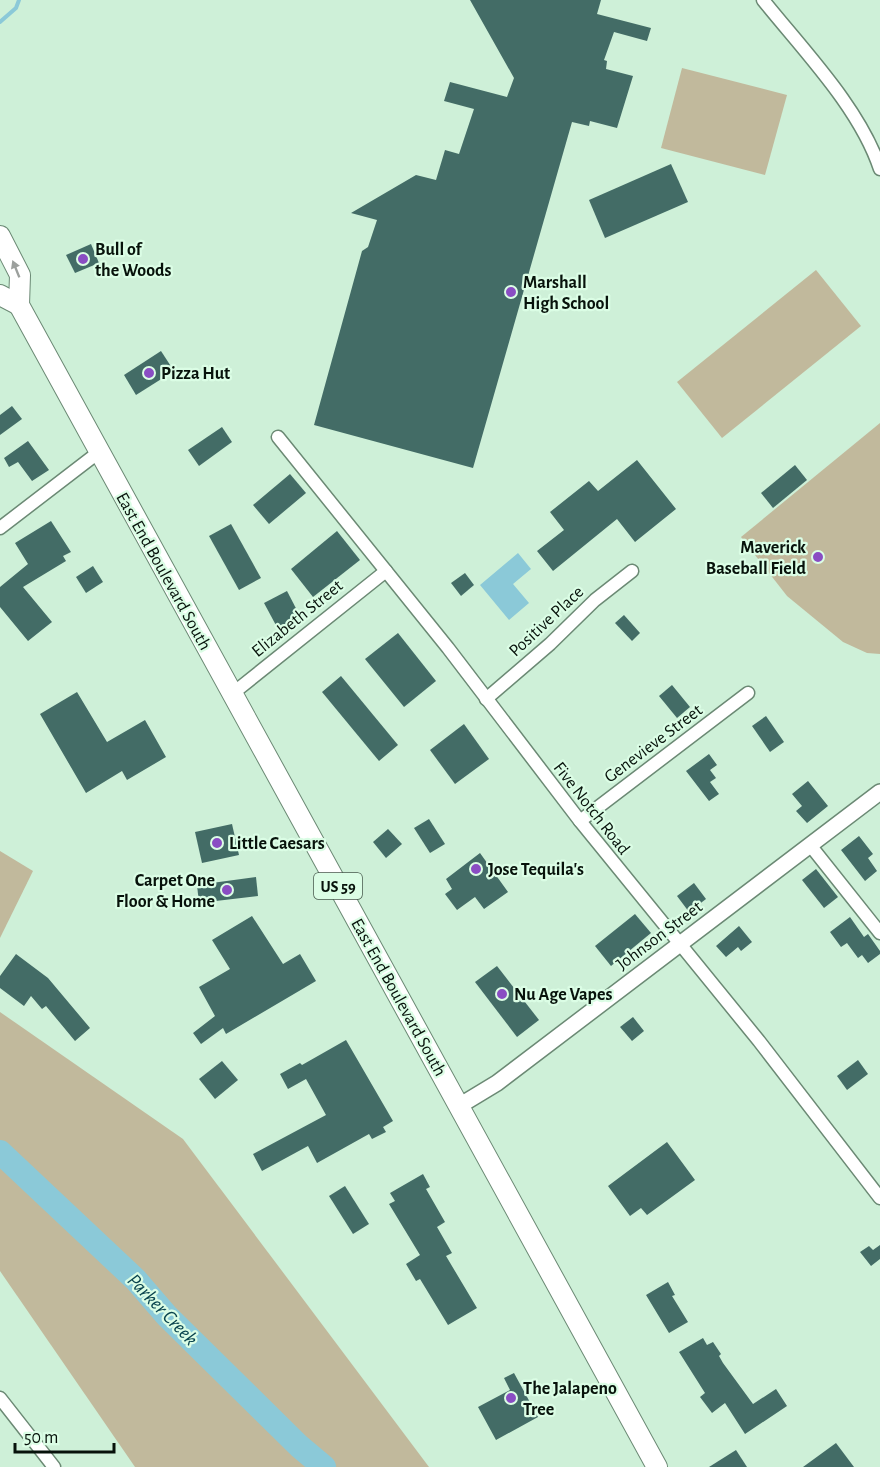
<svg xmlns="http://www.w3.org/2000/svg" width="880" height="1467" font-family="'Alegreya Sans',sans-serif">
  <rect width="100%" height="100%" fill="#cef0d8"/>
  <g fill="#c1b99c">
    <path d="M 682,68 L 787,95 L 765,175 L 661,148 Z"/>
    <path d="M 816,270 L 861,326 L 722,438 L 677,382 Z"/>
    <path d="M 880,423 L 880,654 L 867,653 L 843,642 L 787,596 L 741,537 Z"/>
    <path d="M 0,851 L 33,871 L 0,938 Z"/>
    <path d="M 0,1012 L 183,1139 L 429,1467 L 135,1467 L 0,1271 Z"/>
  </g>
  <path fill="#8bc9d8" d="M 518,553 L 531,569 L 513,584 L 529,603 L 509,620 L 480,585 Z"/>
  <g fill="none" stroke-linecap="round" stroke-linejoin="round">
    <path stroke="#8bc9d8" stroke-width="4" d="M 0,22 L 16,8 L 19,0"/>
    <path stroke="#8bc9d8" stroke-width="24" d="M 0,1152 L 136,1280 L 167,1316 L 299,1446 L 324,1467"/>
  </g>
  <g fill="#436c66">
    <path d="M 470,0 L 601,0 L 597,14 L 651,28 L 647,41 L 614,32 L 604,60 L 607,61 L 606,69 L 633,76 L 617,128 L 590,121 L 589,126 L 572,122 L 473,468 L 314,425 L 362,251 L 368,247 L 377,220 L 351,213 L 416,175 L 436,180 L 445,150 L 459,154 L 474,109 L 444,101 L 450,82 L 507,97 L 514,78 Z"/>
    <path d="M 671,164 L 688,202 L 605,238 L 589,200 Z"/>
    <path d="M 91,244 L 99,263 L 75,273 L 66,255 Z"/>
    <path d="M 161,351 L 174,371 L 136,395 L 124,375 Z"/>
    <path d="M 12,406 L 22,419 L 0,435 L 0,415 Z"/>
    <path d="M 222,427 L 232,442 L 199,466 L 188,450 Z"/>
    <path d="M 28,441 L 49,470 L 32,481 L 18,462 L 9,467 L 4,458 Z"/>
    <path d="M 637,460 L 676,509 L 635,542 L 617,519 L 553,571 L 537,551 L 564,530 L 550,512 L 589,481 L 598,491 Z"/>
    <path d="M 795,465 L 807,480 L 773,508 L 761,493 Z"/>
    <path d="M 290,474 L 306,493 L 269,524 L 253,505 Z"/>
    <path d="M 51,521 L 71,552 L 63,556 L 66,561 L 23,587 L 52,622 L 28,641 L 0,607 L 0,587 L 28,564 L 15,543 Z"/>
    <path d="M 231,524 L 261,578 L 239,590 L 209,536 Z"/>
    <path d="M 337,531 L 360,560 L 313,597 L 291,569 Z"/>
    <path d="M 93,566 L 103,582 L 86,593 L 76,577 Z"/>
    <path d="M 465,573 L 474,585 L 461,596 L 451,583 Z"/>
    <path d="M 287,591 L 301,618 L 278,629 L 264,603 Z"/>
    <path d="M 624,615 L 640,633 L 632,641 L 615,623 Z"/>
    <path d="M 398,633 L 436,681 L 404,707 L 365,659 Z"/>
    <path d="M 341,676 L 398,745 L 379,761 L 322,692 Z"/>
    <path d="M 672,685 L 690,707 L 677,718 L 659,696 Z"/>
    <path d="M 77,692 L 107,742 L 145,720 L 166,757 L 127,780 L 122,771 L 86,793 L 40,714 Z"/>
    <path d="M 766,716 L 784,742 L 770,752 L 752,726 Z"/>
    <path d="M 464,724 L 489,759 L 455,784 L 430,750 Z"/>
    <path d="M 709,754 L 717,765 L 710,770 L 716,778 L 710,782 L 719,794 L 709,801 L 686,771 Z"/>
    <path d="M 808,781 L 828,806 L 807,823 L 796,811 L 802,806 L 792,794 Z"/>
    <path d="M 429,819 L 445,844 L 430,853 L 414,828 Z"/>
    <path d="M 232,824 L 239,855 L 202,863 L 195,832 Z"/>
    <path d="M 388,829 L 402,844 L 386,858 L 373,842 Z"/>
    <path d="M 859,836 L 873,854 L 868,858 L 877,871 L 865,881 L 841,850 Z"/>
    <path d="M 480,853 L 508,892 L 484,909 L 475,897 L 457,910 L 445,894 L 452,889 L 446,879 Z"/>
    <path d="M 816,869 L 838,897 L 824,908 L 802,880 Z"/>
    <path d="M 256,877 L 258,896 L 199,903 L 197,885 Z"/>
    <path d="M 694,883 L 706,899 L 689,912 L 677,896 Z"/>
    <path d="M 635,914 L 651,933 L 611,966 L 595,946 Z"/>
    <path d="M 252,916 L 283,964 L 300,954 L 316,981 L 226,1034 L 223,1028 L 201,1044 L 193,1033 L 215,1016 L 199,987 L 230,969 L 212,940 Z"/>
    <path d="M 850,917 L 864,937 L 868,934 L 880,951 L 880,954 L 868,963 L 862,955 L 858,958 L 847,943 L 841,947 L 830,932 Z"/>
    <path d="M 739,926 L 752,942 L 741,951 L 738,947 L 726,957 L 716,946 Z"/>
    <path d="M 16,954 L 48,978 L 90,1028 L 75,1041 L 46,1006 L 42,1009 L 31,996 L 24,1006 L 0,988 L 0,976 Z"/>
    <path d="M 497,966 L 539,1020 L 517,1037 L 475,982 Z"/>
    <path d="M 633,1017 L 644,1031 L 632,1041 L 620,1027 Z"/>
    <path d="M 346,1040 L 393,1121 L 383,1127 L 386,1132 L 372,1139 L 369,1134 L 317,1163 L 308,1146 L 262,1171 L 253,1154 L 326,1115 L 306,1079 L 288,1089 L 280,1074 L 300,1063 L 302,1065 Z"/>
    <path d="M 858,1060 L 868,1074 L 847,1090 L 837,1076 Z"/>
    <path d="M 222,1061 L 238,1080 L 215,1099 L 199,1079 Z"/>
    <path d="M 667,1142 L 695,1180 L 647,1215 L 641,1208 L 630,1216 L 608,1186 Z"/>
    <path d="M 423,1174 L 430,1187 L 426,1189 L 445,1222 L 437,1227 L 452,1253 L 446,1256 L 477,1308 L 448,1325 L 420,1279 L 416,1281 L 406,1264 L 420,1255 L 389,1204 L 395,1201 L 390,1193 Z"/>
    <path d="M 345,1186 L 369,1224 L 353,1234 L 329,1196 Z"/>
    <path d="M 880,1245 L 880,1259 L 871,1266 L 860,1252 L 869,1246 L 873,1250 Z"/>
    <path d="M 668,1282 L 675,1295 L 672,1296 L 688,1322 L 669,1333 L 646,1295 Z"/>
    <path d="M 703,1338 L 707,1345 L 713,1342 L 721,1354 L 719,1356 L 723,1363 L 753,1404 L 776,1389 L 787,1406 L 745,1434 L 725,1403 L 712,1413 L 700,1397 L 705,1393 L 679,1352 Z"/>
    <path d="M 514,1373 L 538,1417 L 496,1440 L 478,1407 L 510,1390 L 504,1378 Z"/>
    <path d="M 836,1443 L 854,1467 L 803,1467 Z"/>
    <path d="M 736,1450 L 747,1467 L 709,1467 Z"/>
  </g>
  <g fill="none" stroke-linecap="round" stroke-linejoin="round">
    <g stroke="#6b8974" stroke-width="15">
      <g id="minor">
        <path d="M 763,0 C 803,50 860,108 880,169"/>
        <path d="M 278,437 L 448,648 L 580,821 L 759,1041 L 880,1198"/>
        <path d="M 0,528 L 99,452"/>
        <path d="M 232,694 L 386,571"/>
        <path d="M 486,699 L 550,644 L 595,600 L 632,571"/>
        <path d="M 580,821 L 748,693"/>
        <path d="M 810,845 L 880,933"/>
        <path d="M 0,1398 L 54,1467"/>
      </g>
    </g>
    <g stroke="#6b8974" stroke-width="18">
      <path id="tertiary" d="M 459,1106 L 497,1083 L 880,792"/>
    </g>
    <g stroke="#6b8974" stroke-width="22">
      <g id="trunk">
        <path d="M 0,236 L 20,275 L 19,305 L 657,1467"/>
        <path d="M 0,295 L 19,305"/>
      </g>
    </g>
    <use href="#minor" stroke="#fff" stroke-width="12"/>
    <use href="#tertiary" stroke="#fff" stroke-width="15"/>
    <use href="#trunk" stroke="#fff" stroke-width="20"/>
  </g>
  <defs><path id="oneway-solid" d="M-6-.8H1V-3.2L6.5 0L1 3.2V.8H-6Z" transform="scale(1.5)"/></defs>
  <use fill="#9ca09d" href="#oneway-solid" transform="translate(16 269) rotate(-112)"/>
  <g fill="#8a4dc3" stroke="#dbfde5" stroke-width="2">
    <circle cx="83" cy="259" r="6"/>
    <circle cx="511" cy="292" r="6"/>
    <circle cx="149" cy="373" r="6"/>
    <circle cx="818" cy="557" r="6"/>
    <circle cx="217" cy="843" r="6"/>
    <circle cx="476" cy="869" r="6"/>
    <circle cx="227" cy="890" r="6"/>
    <circle cx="502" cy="994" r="6"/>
    <circle cx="511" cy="1398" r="6"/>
  </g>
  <g text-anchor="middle" stroke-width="4.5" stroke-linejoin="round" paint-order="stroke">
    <rect fill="#dbfde5" stroke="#47584c" stroke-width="1.5" x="314" y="873" width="48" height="26" rx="4.5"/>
    <g font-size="16" font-weight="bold" fill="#07120b">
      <text x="338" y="892">US 59</text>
    </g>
    <g font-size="18" font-weight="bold" fill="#07120b" stroke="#dbfde5" text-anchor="start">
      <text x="95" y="255">Bull of<tspan x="95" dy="21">the Woods</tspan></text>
      <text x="523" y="288">Marshall<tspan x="523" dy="21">High School</tspan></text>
      <text x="161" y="379">Pizza Hut</text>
      <text x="806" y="553" text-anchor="end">Maverick<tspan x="806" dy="21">Baseball Field</tspan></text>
      <text x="229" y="849">Little Caesars</text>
      <text x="488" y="875">Jose Tequila's</text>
      <text x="215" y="886" text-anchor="end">Carpet One<tspan x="215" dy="21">Floor &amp; Home</tspan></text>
      <text x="514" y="1000">Nu Age Vapes</text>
      <text x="523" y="1394">The Jalapeno<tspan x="523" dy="21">Tree</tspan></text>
    </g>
    <g font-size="18" fill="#07120b" stroke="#dbfde5">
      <text transform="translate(164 571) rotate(61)" y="6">East End Boulevard South</text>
      <text transform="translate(297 618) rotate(-39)" y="6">Elizabeth Street</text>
      <text transform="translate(546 621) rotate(-43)" y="6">Positive Place</text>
      <text transform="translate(653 743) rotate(-37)" y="6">Genevieve Street</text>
      <text transform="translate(592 808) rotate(52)" y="6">Five Notch Road</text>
      <text transform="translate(659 935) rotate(-37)" y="6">Johnson Street</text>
      <text transform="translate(399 997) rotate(61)" y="6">East End Boulevard South</text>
    </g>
    <g font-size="20" font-style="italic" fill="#09434e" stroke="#dbfde5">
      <text transform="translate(163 1309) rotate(46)" y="7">Parker Creek</text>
    </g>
  </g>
  <path d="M15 1443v9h99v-9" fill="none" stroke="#07120b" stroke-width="3"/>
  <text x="24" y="1443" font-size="18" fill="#07120b" stroke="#dbfde5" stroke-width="4.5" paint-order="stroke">50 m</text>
</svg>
